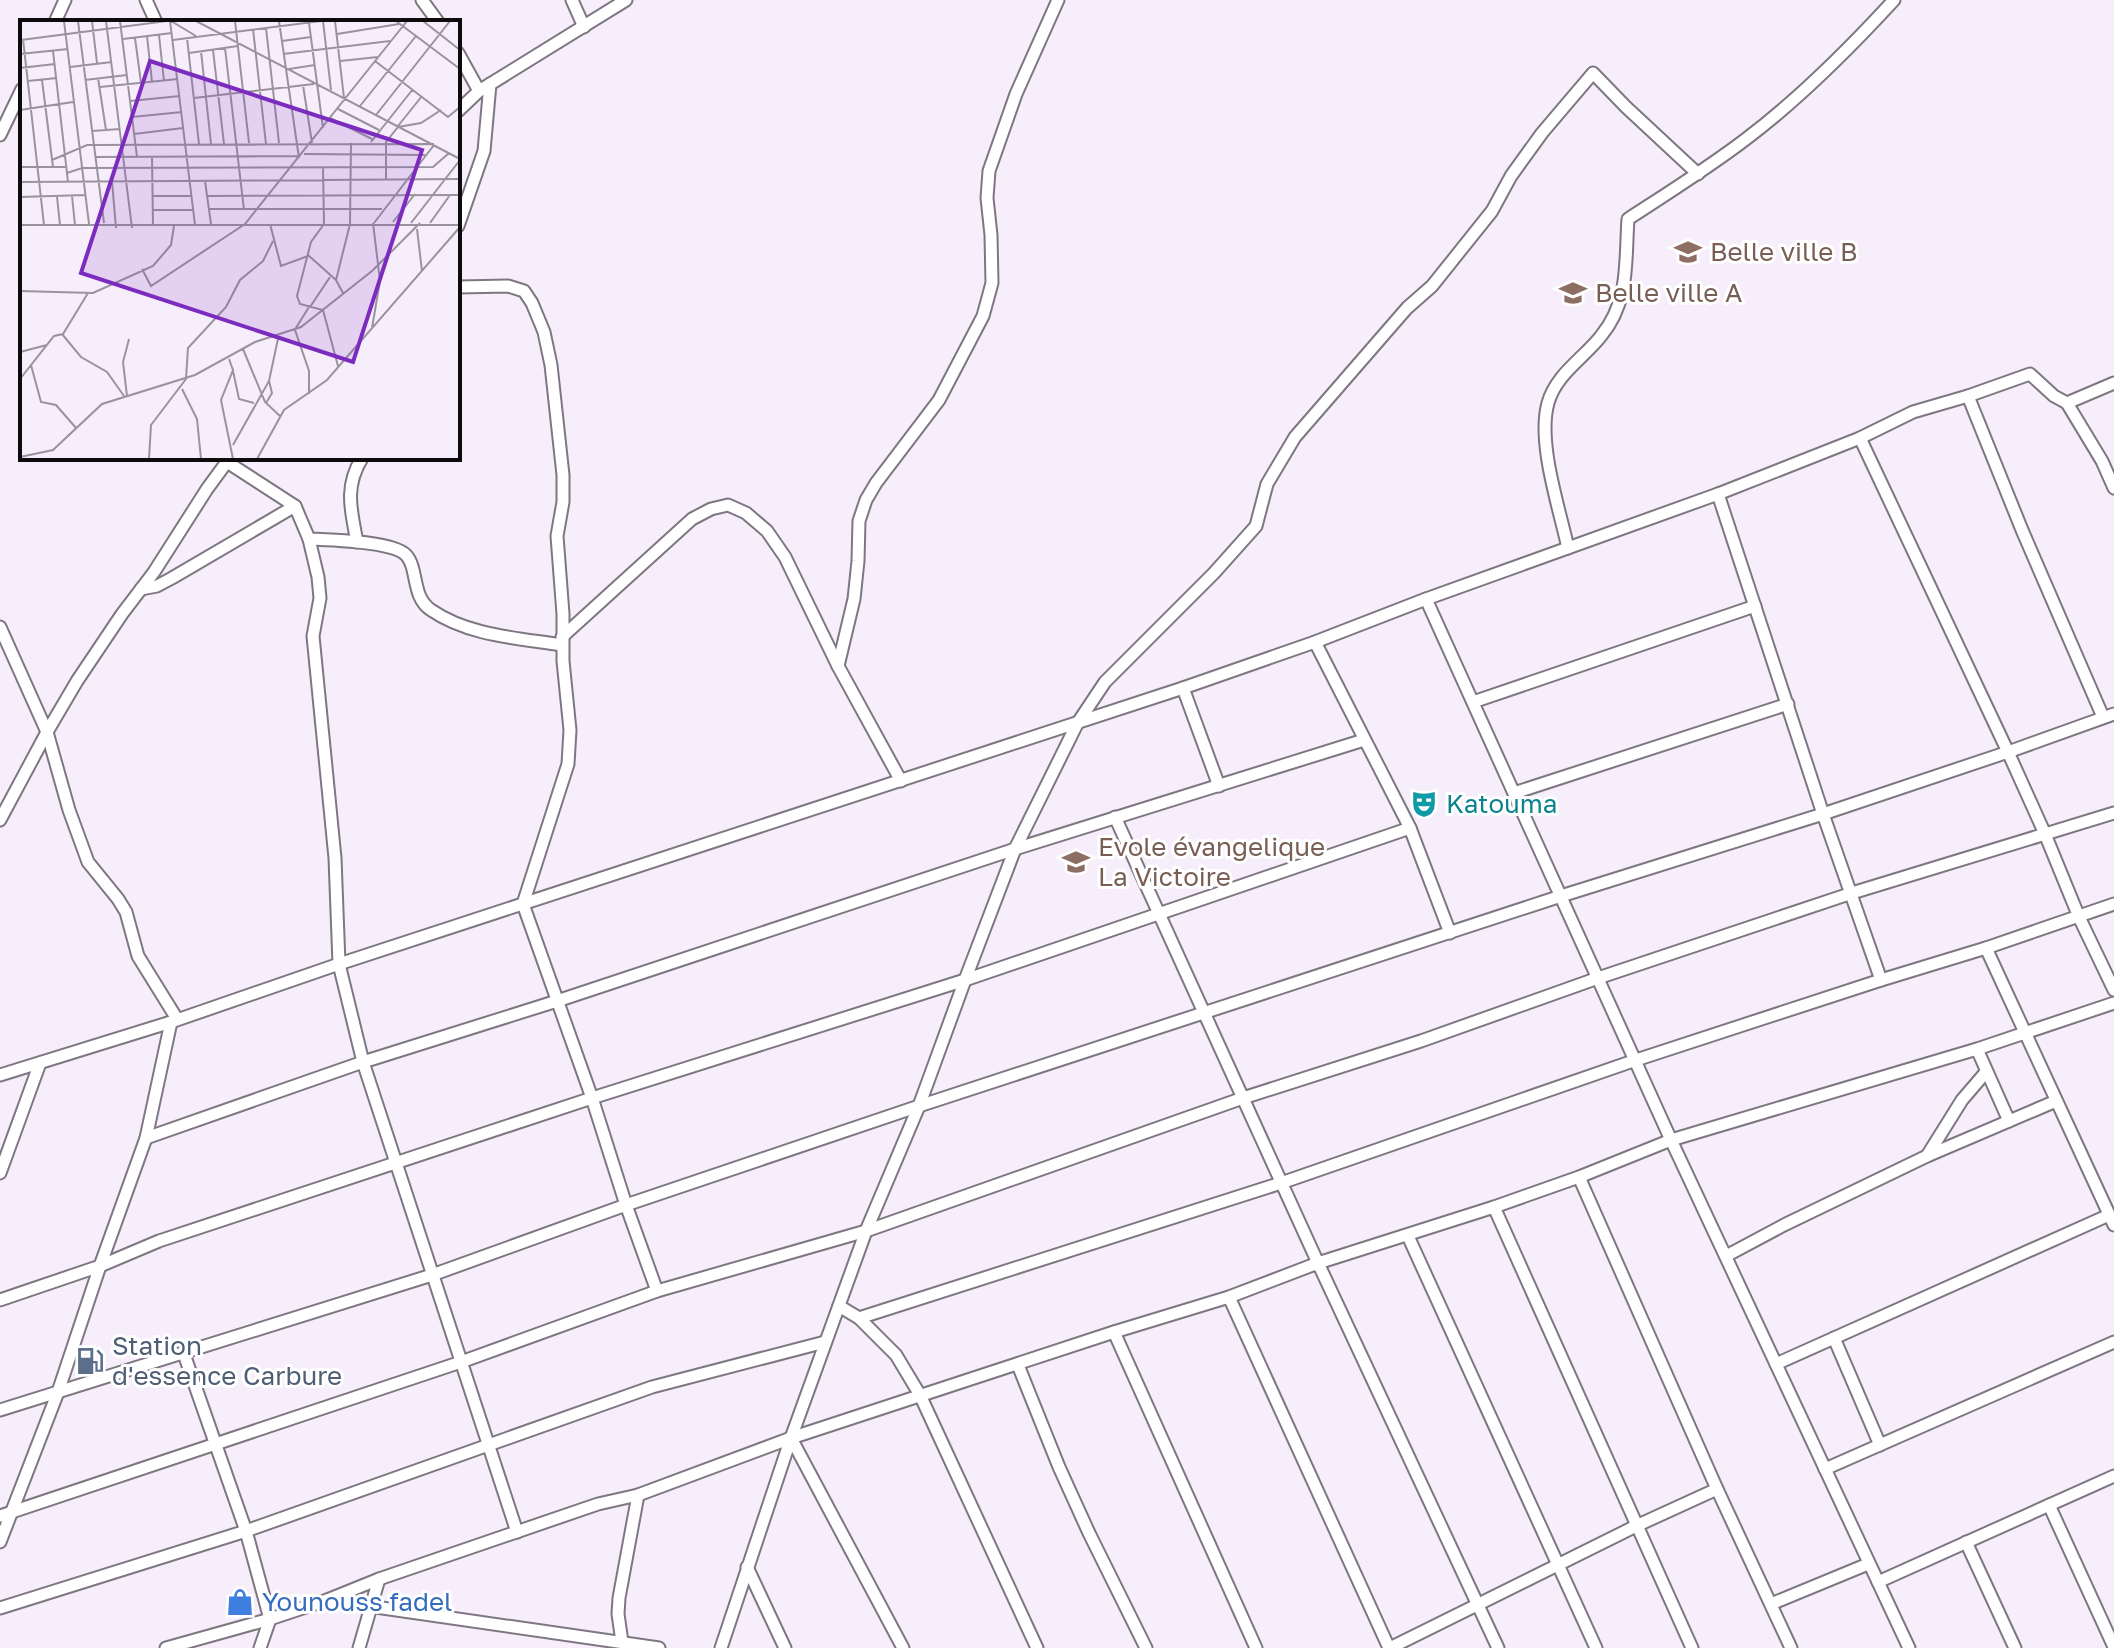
<svg xmlns="http://www.w3.org/2000/svg" width="2114" height="1648" font-family="'Golos Text',sans-serif">
  <rect width="100%" height="100%" fill="#f7eefb"/>
  <g fill="none" stroke-linecap="round" stroke-linejoin="round">
    <g stroke="#7e7782" stroke-width="15">
      <g id="minor">
        <path d="M 146,0 L 156,22"/>
        <path d="M 422,0 L 438,22"/>
        <path d="M 572,0 L 584,27"/>
        <path d="M 55,22 L 65,0"/>
        <path d="M 458,53 L 479,91"/>
        <path d="M 458,111 L 479,91 L 626,0"/>
        <path d="M 0,135 L 22,89"/>
        <path d="M 458,226 L 484,151 L 490,84"/>
        <path d="M 458,287 L 508,286 L 524,291 L 532,303 L 544,332 L 551,365 L 563,475 L 563,502 L 557,536 L 563,614 L 563,661 L 570,730 L 568,764 L 523,904 L 592,1098 L 626,1205 L 657,1291"/>
        <path d="M 1968,396 L 2022,530 L 2103,717"/>
        <path d="M 2067,403 L 2102,461 L 2114,488"/>
        <path d="M 1860,438 L 2008,752 L 2045,834 L 2079,917 L 2114,990"/>
        <path d="M 227,462 L 295,506 L 309,539 L 318,577 L 320,598 L 313,636 L 335,858 L 339,964 L 363,1062 L 517,1532"/>
        <path d="M 1718,494 L 1823,814 L 1881,980"/>
        <path d="M 309,539 C 330,540 392,541 406,555 C 409,558 411,563 412,566 C 417,583 416,600 431,610 C 469,636 518,638 562,645"/>
        <path d="M 357,542 C 351,510 344,487 362,458"/>
        <path d="M 1568,548 C 1559,507 1537,442 1548,403 C 1556,374 1584,358 1601,336 C 1630,301 1625,261 1628,219 C 1668,193 1708,168 1746,139 C 1799,99 1849,49 1894,0"/>
        <path d="M 141,589 L 157,586 L 172,578 L 295,506"/>
        <path d="M 1426,599 L 1671,1140 L 1909,1648"/>
        <path d="M 0,627 L 47,732 L 69,810 L 88,862 L 118,899 L 126,912 L 138,956 L 177,1019"/>
        <path d="M 562,637 L 692,519 L 711,509 L 728,505 L 746,513 L 767,531 L 785,557 L 838,666 L 901,781"/>
        <path d="M 1315,642 L 1410,828 L 1450,933"/>
        <path d="M 838,666 L 854,599 L 858,561 L 859,521 L 866,500 L 876,483 L 939,400 L 983,316 L 992,283 L 991,235 L 987,198 L 989,171 L 1016,94 L 1058,0"/>
        <path d="M 1183,688 L 1219,786"/>
        <path d="M 1473,702 L 1755,606"/>
        <path d="M 1514,793 L 1788,704"/>
        <path d="M 1115,817 L 1318,1263 L 1498,1648"/>
        <path d="M 0,820 L 47,732 L 77,681 L 122,614 L 154,572 L 207,489 L 229,459"/>
        <path d="M 1986,948 L 2114,1225"/>
        <path d="M 1977,1049 L 2009,1121"/>
        <path d="M 0,1075 L 171,1022 L 339,964 L 1183,688 L 1315,642 L 1426,599 L 1718,494 L 1860,438 L 1913,412 L 1968,396 L 2030,374 L 2054,396 L 2067,403 L 2114,383"/>
        <path d="M 146,1138 L 363,1062 L 557,1001 L 1015,849 L 1364,740"/>
        <path d="M 1927,1156 L 1962,1100 L 1986,1072"/>
        <path d="M 0,1173 L 40,1063"/>
        <path d="M 1579,1177 L 1717,1489 L 1791,1648"/>
        <path d="M 1494,1207 L 1692,1648"/>
        <path d="M 1408,1236 L 1596,1648"/>
        <path d="M 1726,1256 L 1784,1225 L 1927,1156 L 2056,1101"/>
        <path d="M 1229,1297 L 1389,1648"/>
        <path d="M 0,1300 L 100,1266 L 159,1241 L 592,1098 L 965,980 L 1410,828"/>
        <path d="M 839,1306 L 859,1318 L 896,1355 L 920,1395 L 1037,1648"/>
        <path d="M 859,1318 L 1281,1183 L 1636,1060 L 1881,980 L 1986,948 L 2114,904"/>
        <path d="M 1114,1332 L 1256,1648"/>
        <path d="M 1834,1338 L 1880,1445"/>
        <path d="M 184,1354 L 246,1531 L 270,1619 L 260,1648"/>
        <path d="M 1776,1364 L 2109,1215"/>
        <path d="M 1018,1365 L 1059,1467 L 1089,1533 L 1146,1648"/>
        <path d="M 0,1410 L 432,1275 L 626,1205 L 919,1106 L 1561,896 L 1823,814 L 2008,752 L 2114,714"/>
        <path d="M 791,1438 L 903,1648"/>
        <path d="M 1825,1469 L 2114,1342"/>
        <path d="M 2049,1505 L 2114,1647"/>
        <path d="M 0,1516 L 461,1362 L 657,1291 L 866,1231 L 1243,1098 L 1421,1041 L 1598,978 L 1852,893 L 2114,813"/>
        <path d="M 0,1542 L 58,1392 L 100,1266 L 146,1138 L 171,1022"/>
        <path d="M 1966,1542 L 2015,1648"/>
        <path d="M 747,1567 L 785,1648"/>
        <path d="M 1878,1582 L 2114,1476"/>
        <path d="M 327,1600 L 659,1648"/>
        <path d="M 1771,1604 L 1868,1564"/>
        <path d="M 0,1608 L 246,1531 L 652,1387 L 825,1342"/>
        <path d="M 622,1642 L 618,1614 L 619,1598 L 638,1495"/>
        <path d="M 166,1648 L 270,1619 L 327,1600 L 379,1579 L 598,1504 L 638,1495 L 791,1438 L 1114,1332 L 1229,1297 L 1318,1263 L 1494,1207 L 1579,1177 L 1671,1140 L 1977,1049 L 2114,1003"/>
        <path d="M 359,1648 L 379,1579"/>
        <path d="M 721,1648 L 791,1438 L 866,1231 L 919,1106 L 965,980 L 1015,849 L 1077,724 L 1105,682 L 1214,573 L 1256,526 L 1267,484 L 1295,437 L 1407,308 L 1432,286 L 1492,211 L 1511,176 L 1542,133 L 1593,73 L 1626,107 L 1698,174"/>
        <path d="M 1390,1648 L 1636,1526 L 1717,1489"/>
      </g>
    </g>
    <use href="#minor" stroke="#fff" stroke-width="11"/>
  </g>
  <defs>
    <g id="school-bare" transform="scale(2.16)"><path d="M0-5L7-2L0 1L-7-2ZM-4 1L0 2.5L4 1V4Q0 6-4 4Z" fill="#8d6e63" stroke="#fff" stroke-width="2.5" paint-order="stroke"/></g>
    <g id="theatre-bare" transform="scale(2.16)"><path d="M-5-5.5Q0-4 5-5.5V0Q5 5 0 6Q-5 5-5 0ZM-3.3-2.5H-1v1.5H-3.3ZM1-2.5H3.3v1.5H1ZM-2.8 1Q0 5.5 2.8 1Z" fill="#0f9aa8" stroke="#fff" stroke-width="2.5" paint-order="stroke"/></g>
    <g id="fuel-bare" transform="scale(2.16)"><path d="M-5.5-6h7V0h2V4h1.3V-2.5L3-4.5l.8-.8L6-3V5H2.5V1h-1V6h-7ZM-4.2-4.7v3.2H.2V-4.7Z" fill="#5c6f8a" stroke="#fff" stroke-width="2.5" paint-order="stroke"/></g>
    <g id="shop-bare" transform="scale(2.16)"><path d="M-5-2.5h2.3a2.7 3.5 0 0 1 5.4 0H5L5.5 6h-11ZM-1.5-2.5h3a1.5 2.3 0 0 0-3 0Z" fill="#3f7fe0" stroke="#fff" stroke-width="2.5" paint-order="stroke"/></g>
  </defs>
  <g fill-rule="evenodd">
    <use href="#school-bare" x="1688" y="252"/>
    <use href="#school-bare" x="1573" y="293"/>
    <use href="#theatre-bare" x="1424" y="804"/>
    <use href="#school-bare" x="1076" y="862"/>
    <use href="#fuel-bare" x="90" y="1361"/>
    <use href="#shop-bare" x="240" y="1602"/>
  </g>
  <g text-anchor="middle" stroke-width="6" stroke-linejoin="round" paint-order="stroke">
    <g font-size="26" fill="#785e54" stroke="#fff" text-anchor="start">
      <text x="1710" y="261">Belle ville B</text>
      <text x="1595" y="302">Belle ville A</text>
      <text x="1098" y="856">Evole évangelique<tspan x="1098" dy="30">La Victoire</tspan></text>
    </g>
    <g font-size="26" fill="#0d838f" stroke="#fff" text-anchor="start">
      <text x="1446" y="813">Katouma</text>
    </g>
    <g font-size="26" fill="#4e5e75" stroke="#fff" text-anchor="start">
      <text x="112" y="1355">Station<tspan x="112" dy="30">d'essence Carbure</tspan></text>
    </g>
    <g font-size="26" fill="#366cbe" stroke="#fff" text-anchor="start">
      <text x="262" y="1611">Younouss fadel</text>
    </g>
  </g>
  <g transform="translate(20 20)">
    <rect width="440" height="440" fill="#f7eefb"/>
    <path fill="none" stroke="#9a939d" stroke-width="2" d="M 44,1 L 69,204M 58,1 L 84,203M 72,1 L 77,43M 86,1 L 112,208M 100,1 L 117,137M 150,1 L 175,205M 151,1 L 176,16M 176,1 L 440,139M 215,1 L 229,123M 259,1 L 279,138M 303,1 L 311,70M 315,1 L 324,78M 376,1 L 440,49M 403,1 L 440,30M 289,3 L 303,108M 246,8 L 259,123M 233,9 L 246,124M 317,14 L 379,4M 139,15 L 144,61M 127,16 L 132,62M 115,18 L 121,63M 167,18 L 179,124M 3,19 L 24,205M 103,19 L 152,13M 1,20 L 147,1M 153,20 L 301,1M 262,21 L 291,17M 205,28 L 224,190M 193,30 L 204,124M 33,31 L 48,162M 181,31 L 191,124M 169,33 L 218,26M 0,34 L 48,29M 263,34 L 370,21M 320,41 L 358,37M 355,41 L 428,97 L 440,87M 50,47 L 92,42M 0,48 L 35,44M 269,49 L 295,45M 78,58 L 86,110M 22,60 L 33,147M 65,60 L 107,55M 8,61 L 37,58M 283,65 L 292,123M 80,67 L 158,59M 174,78 L 294,64M 110,81 L 160,76M 340,86 L 396,16M 318,89 L 359,110M 0,90 L 53,82M 356,95 L 430,1M 112,97 L 162,92M 310,98 L 352,119M 378,106 L 402,76M 72,111 L 100,109M 114,114 L 163,108M 351,122 L 393,69M 284,134 L 405,135M 75,137 L 278,136M 132,137 L 133,206M 32,140 L 67,125 L 414,124M 0,147 L 46,147M 303,148 L 304,204 L 291,222 L 277,276 L 280,284 L 303,290 L 318,346M 47,153 L 62,148 L 413,147 L 429,133M 366,160 L 366,122 L 378,107 L 401,103 L 421,90M 92,161 L 96,208M 185,161 L 191,204M 0,162 L 440,159M 52,176 L 55,205M 132,176 L 171,176M 186,176 L 440,175M 0,177 L 66,175M 37,177 L 40,205M 188,189 L 362,189M 132,190 L 173,190M 373,202 L 395,174M 354,203 L 414,125M 391,203 L 440,140M 410,203 L 430,175M 250,204 L 261,246 L 288,236M 0,205 L 440,205M 397,209 L 402,251M 288,235 L 316,260M 122,249 L 131,266 L 225,204 L 387,1M 0,271 L 73,273 L 133,246 L 151,225 L 154,206M 323,273 L 316,260 L 330,204 L 331,123M 290,287 L 310,257M 352,308 L 360,261 L 353,203M 275,310 L 289,351 L 289,374M 274,311 L 289,287M 42,314 L 61,337 L 87,352 L 104,376M 223,329 L 245,382 L 261,397M 0,332 L 27,325M 209,339 L 213,350 L 201,380 L 213,439M 11,345 L 21,382 L 36,385 L 56,408M 213,351 L 219,379 L 234,383M 0,359 L 34,316 L 43,314 L 68,273M 162,369 L 177,399 L 181,439M 107,376 L 103,342 L 109,319M 246,383 L 252,373 L 249,361M 213,425 L 249,361 L 259,314M 0,437 L 33,430 L 82,384 L 175,355 L 235,322 L 281,307 L 352,251 L 400,203M 129,439 L 131,405 L 166,359 L 168,328 L 206,287 L 220,260 L 243,241 L 253,221M 237,439 L 264,390 L 307,360 L 440,207"/>
    <path fill="#7b2cbf" fill-opacity="0.15" stroke="#7b2cbf" stroke-width="4" d="M 130,41 L 402,130 L 333,342 L 61,253 Z"/>
    <rect width="440" height="440" fill="none" stroke="#0e0b0f" stroke-width="4"/>
  </g>
</svg>
